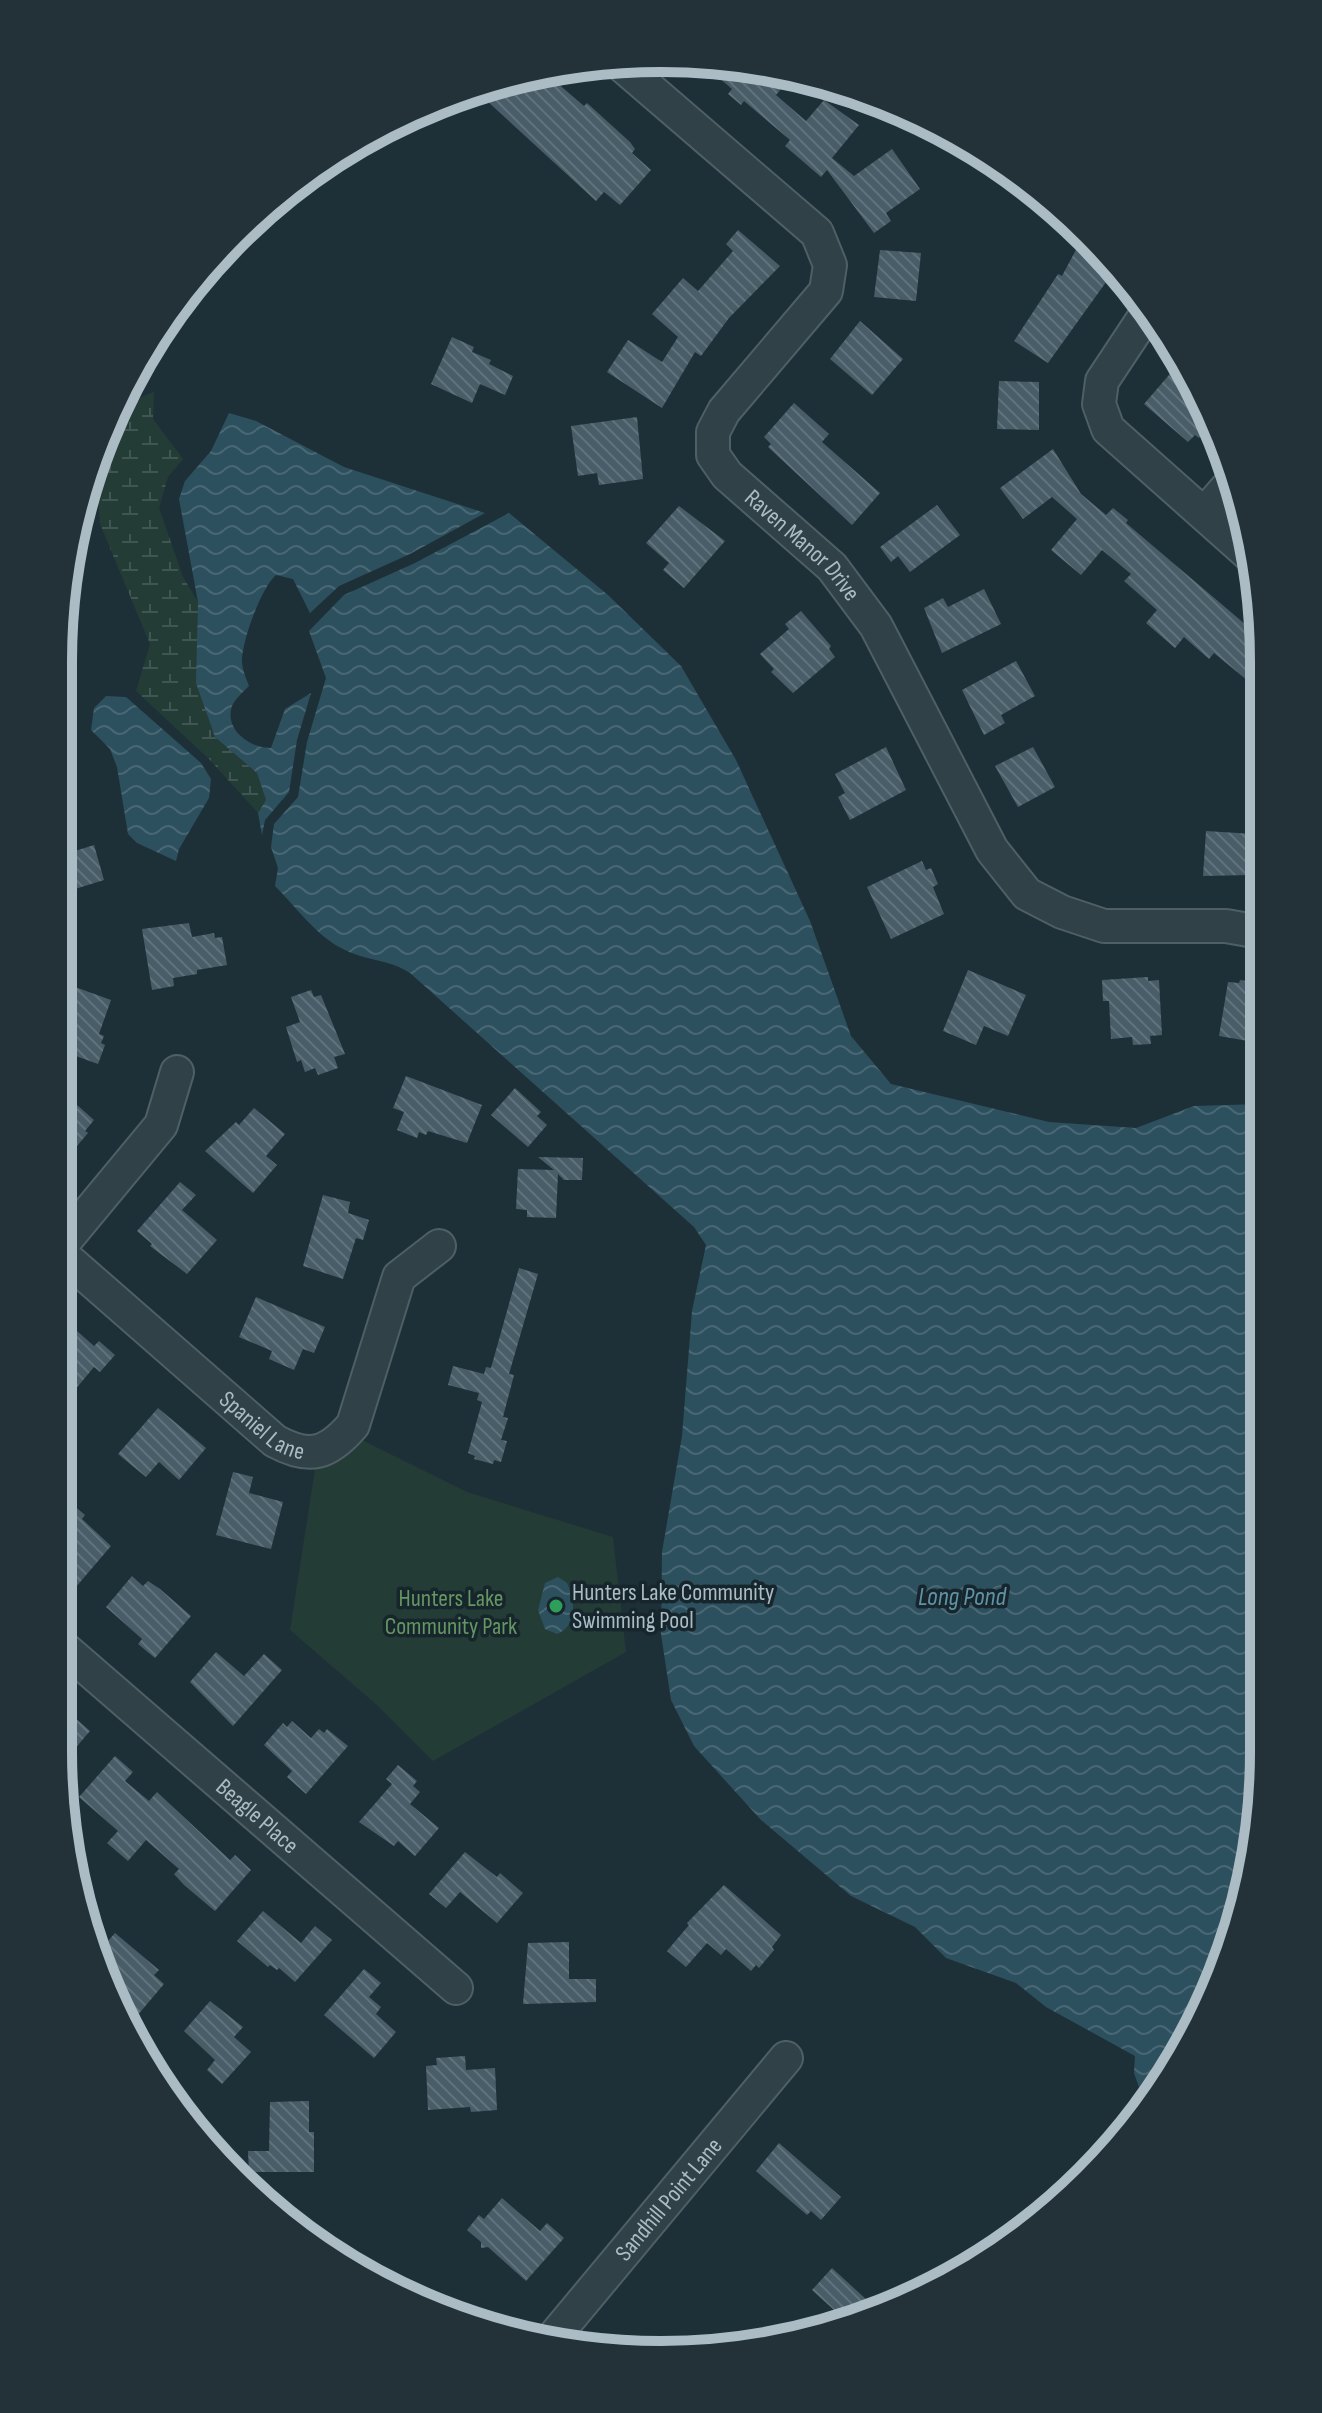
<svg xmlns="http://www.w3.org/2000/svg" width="1322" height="2413" font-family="'Sofia Sans Condensed',sans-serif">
  <defs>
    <pattern id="wetland-marsh" width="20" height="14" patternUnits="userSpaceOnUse" patternTransform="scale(2)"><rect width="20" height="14" fill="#233c36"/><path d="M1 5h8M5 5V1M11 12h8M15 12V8" fill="none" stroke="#405652"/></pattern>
    <pattern id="water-waves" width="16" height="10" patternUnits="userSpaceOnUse" patternTransform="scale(2)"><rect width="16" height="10" fill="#2d505e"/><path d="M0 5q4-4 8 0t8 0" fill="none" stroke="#496774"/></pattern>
    <pattern id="building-back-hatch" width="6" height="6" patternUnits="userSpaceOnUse" patternTransform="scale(2)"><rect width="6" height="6" fill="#485d67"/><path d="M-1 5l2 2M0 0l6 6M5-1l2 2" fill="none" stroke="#60727b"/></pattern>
  </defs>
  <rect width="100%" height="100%" fill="#1e3037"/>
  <path fill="url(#wetland-marsh)" d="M 154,392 L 153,419 L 183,459 L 168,477 L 159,508 L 183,577 L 198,602 L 197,683 L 215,737 L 257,773 L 266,800 L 258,813 L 209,759 L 136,691 L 150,644 L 100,524 L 96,467 C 106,457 103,451 106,438 C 112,412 132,400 154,392 Z"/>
  <path fill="#233c36" d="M 360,1439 L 467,1492 L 613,1537 L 626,1652 L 433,1761 L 378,1706 L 290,1630 L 315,1469 Z"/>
  <g fill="url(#water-waves)">
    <path d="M 229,413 L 256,421 L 344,467 L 485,513 L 410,554 L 339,586 L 310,613 L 293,579 L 276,575 C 261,588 242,641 242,661 C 242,669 246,678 249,686 C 243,692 235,699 232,706 C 224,730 250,748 271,748 L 285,709 L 311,693 L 297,740 L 289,792 L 265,820 L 262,835 L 258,813 L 266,800 L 257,773 L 215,737 L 196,683 L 198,602 L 179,499 L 185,481 L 211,451 Z"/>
    <path d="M 509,513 L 608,595 L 681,666 L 736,760 L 810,921 L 851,1036 L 891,1084 L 1049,1122 L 1136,1128 L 1194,1106 L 1261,1104 L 1263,1791 L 1243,1909 L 1183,2053 L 1144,2102 L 1134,2073 L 1135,2056 L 1046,2007 L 1016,1983 L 946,1958 L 915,1927 L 851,1896 L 761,1820 L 694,1746 L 671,1700 L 661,1634 L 662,1552 L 682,1436 L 692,1311 L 706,1245 L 694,1227 L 410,973 C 389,959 367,961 345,950 C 317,937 296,907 275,886 L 278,868 L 271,847 L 274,824 L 298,797 L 307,742 L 326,678 L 309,631 L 344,595 L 415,563 Z"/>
    <path d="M 106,696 L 126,697 L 201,763 L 211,779 L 209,798 L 179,849 L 176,861 L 137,843 L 128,834 L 117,767 L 110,749 L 91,730 L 94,708 Z"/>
    <path d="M 558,1577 L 567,1583 C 575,1601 578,1625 557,1634 L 545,1629 L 538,1610 L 545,1583 Z"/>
  </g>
  <g fill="url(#building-back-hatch)">
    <path d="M 701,62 L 739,63 L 772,71 L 786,83 L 776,95 L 806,121 L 824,100 L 859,125 L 832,158 L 854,176 L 892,149 L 920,189 L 886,213 L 891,221 L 874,233 L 827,170 L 821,177 L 785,146 L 790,140 L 744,101 L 741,105 L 728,94 L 732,89 Z"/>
    <path d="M 550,71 L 559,79 L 556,82 L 584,106 L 587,103 L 630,142 L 635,149 L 632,153 L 651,170 L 620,205 L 604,192 L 596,201 L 475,90 L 504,79 Z"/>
    <path d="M 738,230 L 780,266 L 729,318 L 701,356 L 695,352 L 662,408 L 607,372 L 628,340 L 662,362 L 678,337 L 652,314 L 683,278 L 698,291 L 733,251 L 726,244 Z"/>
    <path d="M 1078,246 L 1106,261 L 1114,271 L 1048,363 L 1014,341 L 1058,274 L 1062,276 Z"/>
    <path d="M 880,250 L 921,253 L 916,301 L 874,297 Z"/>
    <path d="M 860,321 L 903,359 L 872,395 L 830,359 Z"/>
    <path d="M 452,337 L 474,347 L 472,352 L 491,360 L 489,364 L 513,376 L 505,395 L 480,384 L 472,403 L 431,384 Z"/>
    <path d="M 1175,368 L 1194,385 L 1213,420 L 1199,438 L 1195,435 L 1188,442 L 1144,404 Z"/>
    <path d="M 999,381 L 1039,382 L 1039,430 L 997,429 Z"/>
    <path d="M 794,403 L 829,434 L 822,442 L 880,493 L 852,525 L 768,447 L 771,444 L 764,437 Z"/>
    <path d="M 637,417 L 643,479 L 599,485 L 597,473 L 578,476 L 571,426 Z"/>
    <path d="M 1053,449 L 1081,494 L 1106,515 L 1113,508 L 1128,520 L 1126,523 L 1259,636 L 1259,690 L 1214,653 L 1209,659 L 1184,637 L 1175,648 L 1146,623 L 1157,610 L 1124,581 L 1131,574 L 1102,550 L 1081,575 L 1051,550 L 1077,519 L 1052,497 L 1023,519 L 1000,488 Z"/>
    <path d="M 937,505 L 960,535 L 910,572 L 898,556 L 891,562 L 880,547 Z"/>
    <path d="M 679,506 L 725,541 L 684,588 L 663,570 L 669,563 L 646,543 Z"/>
    <path d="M 984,589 L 1001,624 L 942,653 L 924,608 L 943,598 L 948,607 Z"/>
    <path d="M 801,611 L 831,646 L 829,649 L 835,657 L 793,693 L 771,672 L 774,669 L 760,654 L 789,629 L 785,624 Z"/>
    <path d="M 1016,661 L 1035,696 L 1001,715 L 1005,723 L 984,735 L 962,690 Z"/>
    <path d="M 886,747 L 906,790 L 850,820 L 838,797 L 845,793 L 835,774 Z"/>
    <path d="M 1033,747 L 1055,787 L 1018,807 L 995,766 Z"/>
    <path d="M 1206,831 L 1254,834 L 1250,875 L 1203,876 Z"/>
    <path d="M 94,845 L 104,880 L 59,894 L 59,856 Z"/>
    <path d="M 922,861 L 926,870 L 931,868 L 938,884 L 933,887 L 944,914 L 891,939 L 867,887 Z"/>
    <path d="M 189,923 L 192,937 L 214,933 L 215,938 L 222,937 L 227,965 L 197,970 L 197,974 L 173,978 L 174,986 L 152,990 L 142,929 Z"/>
    <path d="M 968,970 L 1026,995 L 1008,1036 L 984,1026 L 976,1045 L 943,1031 Z"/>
    <path d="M 1148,977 L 1148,981 L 1159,980 L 1162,1035 L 1150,1036 L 1151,1044 L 1133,1045 L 1132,1037 L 1111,1039 L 1109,1001 L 1103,1001 L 1102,980 Z"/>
    <path d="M 1240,980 L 1260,983 L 1260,1043 L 1219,1036 L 1228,982 L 1239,983 Z"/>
    <path d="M 75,987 L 111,1000 L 99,1034 L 104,1036 L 101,1043 L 105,1045 L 98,1064 L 59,1050 L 59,1022 L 63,1024 Z"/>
    <path d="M 311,990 L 314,997 L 321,995 L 345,1054 L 334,1057 L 338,1068 L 318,1075 L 315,1068 L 305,1072 L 301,1060 L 297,1062 L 286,1027 L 300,1022 L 291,997 Z"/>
    <path d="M 406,1076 L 482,1105 L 467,1143 L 428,1131 L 426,1135 L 419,1132 L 417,1138 L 397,1130 L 404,1112 L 393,1108 Z"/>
    <path d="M 515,1088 L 541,1112 L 537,1116 L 547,1125 L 528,1147 L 491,1115 Z"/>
    <path d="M 59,1089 L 94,1120 L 85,1131 L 88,1133 L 59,1167 Z"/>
    <path d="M 254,1108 L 285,1134 L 266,1156 L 277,1165 L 253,1193 L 205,1151 L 236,1122 L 239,1125 Z"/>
    <path d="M 538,1157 L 583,1158 L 582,1180 L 564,1180 L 558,1174 L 556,1218 L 527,1217 L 527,1210 L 516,1209 L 518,1169 L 554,1170 Z"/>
    <path d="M 180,1182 L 196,1195 L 182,1210 L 217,1240 L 187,1274 L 150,1246 L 152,1244 L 137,1231 Z"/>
    <path d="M 323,1195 L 350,1202 L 348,1213 L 369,1220 L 363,1240 L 356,1238 L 343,1279 L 303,1266 Z"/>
    <path d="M 519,1268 L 538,1274 L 509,1374 L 514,1375 L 503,1417 L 508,1418 L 501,1440 L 507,1441 L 501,1462 L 494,1460 L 493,1464 L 474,1459 L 475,1456 L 468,1453 L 482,1402 L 477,1400 L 479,1393 L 448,1385 L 453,1366 L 484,1374 L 486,1367 L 491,1368 Z"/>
    <path d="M 256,1297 L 325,1327 L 314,1353 L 303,1349 L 294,1370 L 269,1359 L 272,1351 L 239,1337 Z"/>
    <path d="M 77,1331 L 94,1346 L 99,1341 L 115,1355 L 100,1372 L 94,1367 L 74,1391 L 58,1377 L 58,1353 Z"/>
    <path d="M 158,1408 L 206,1448 L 179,1480 L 159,1462 L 146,1477 L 118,1454 Z"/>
    <path d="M 233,1472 L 253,1477 L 249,1493 L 283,1502 L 271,1549 L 216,1535 Z"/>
    <path d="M 58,1492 L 85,1515 L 82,1519 L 111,1546 L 75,1588 L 58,1574 L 72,1557 L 58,1545 Z"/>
    <path d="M 132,1576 L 143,1586 L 148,1581 L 160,1589 L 191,1616 L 155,1658 L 138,1644 L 142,1639 L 106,1607 Z"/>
    <path d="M 216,1652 L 244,1676 L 264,1654 L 282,1670 L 233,1726 L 190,1682 Z"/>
    <path d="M 58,1710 L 70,1719 L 73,1716 L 90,1731 L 60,1766 Z"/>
    <path d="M 292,1721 L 311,1738 L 319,1729 L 324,1733 L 327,1729 L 348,1746 L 306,1794 L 287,1777 L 292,1771 L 264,1745 L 283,1723 L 287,1727 Z"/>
    <path d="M 115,1756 L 133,1772 L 125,1781 L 149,1801 L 157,1792 L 230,1860 L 235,1855 L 251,1870 L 215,1911 L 184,1885 L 174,1874 L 179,1869 L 146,1840 L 128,1861 L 107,1843 L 118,1831 L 79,1797 Z"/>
    <path d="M 398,1765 L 417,1781 L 413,1786 L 420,1792 L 410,1804 L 439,1828 L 415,1856 L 398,1841 L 394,1846 L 359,1822 L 392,1784 L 386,1779 Z"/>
    <path d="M 465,1852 L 497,1877 L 500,1873 L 523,1893 L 497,1923 L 460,1892 L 446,1908 L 429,1894 Z"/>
    <path d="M 724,1885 L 781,1935 L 772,1947 L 774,1950 L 759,1968 L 756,1965 L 751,1971 L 726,1949 L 721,1955 L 707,1943 L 686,1967 L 667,1951 L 689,1925 L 687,1923 Z"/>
    <path d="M 263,1911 L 301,1943 L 315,1926 L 332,1940 L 295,1982 L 279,1968 L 277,1970 L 270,1965 L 268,1967 L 237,1941 Z"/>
    <path d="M 115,1933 L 159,1970 L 154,1975 L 164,1984 L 131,2023 L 120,2002 L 126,1995 L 108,1980 L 95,1956 Z"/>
    <path d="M 569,1942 L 569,1979 L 596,1979 L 596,2002 L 523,2004 L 528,1943 Z"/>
    <path d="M 364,1969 L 381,1983 L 369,1997 L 381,2007 L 376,2014 L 396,2032 L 374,2058 L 324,2015 Z"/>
    <path d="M 210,2001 L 243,2027 L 234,2037 L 251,2052 L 222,2084 L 207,2070 L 215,2060 L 184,2031 Z"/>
    <path d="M 465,2056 L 466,2070 L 495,2068 L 497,2110 L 471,2112 L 470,2107 L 428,2110 L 426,2066 L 437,2065 L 436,2058 Z"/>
    <path d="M 309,2101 L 309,2132 L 314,2132 L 314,2172 L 249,2172 L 248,2151 L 269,2151 L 270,2102 Z"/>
    <path d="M 779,2143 L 841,2197 L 821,2220 L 811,2211 L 807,2215 L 756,2171 Z"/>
    <path d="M 502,2198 L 540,2231 L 547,2223 L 564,2238 L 526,2281 L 488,2247 L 481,2248 L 481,2242 L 467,2230 L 479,2215 L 484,2219 Z"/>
    <path d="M 832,2268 L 880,2312 L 845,2320 L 812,2290 Z"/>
  </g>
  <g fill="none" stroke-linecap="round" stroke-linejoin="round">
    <g stroke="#4f5f66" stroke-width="36">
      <g id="minor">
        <path id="s1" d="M 616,60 L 817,233 L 830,265 L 826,291 L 724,411 L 713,432 L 713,455 L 727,475 L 832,567 L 876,626 L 992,850 L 1027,894 L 1062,912 L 1104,926 L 1226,926 L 1260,932"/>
        <path d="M 1149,310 L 1102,381 L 1099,404 L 1108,429 L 1252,557"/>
        <path d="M 1204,514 L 1232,482"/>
        <path d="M 59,1248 L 161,1125 L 177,1072"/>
        <path id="s2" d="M 59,1252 L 275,1441 C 310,1460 328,1454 353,1425 L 399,1277 L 439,1246"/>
        <path id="s3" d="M 58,1643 L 456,1988"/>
        <path id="s4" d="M 552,2339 L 786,2058"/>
      </g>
    </g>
    <use href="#minor" stroke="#314148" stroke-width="32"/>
  </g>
  <circle fill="#2e9e5b" stroke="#17262c" stroke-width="3" cx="556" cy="1606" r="8"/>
  <g text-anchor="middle" stroke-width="7" stroke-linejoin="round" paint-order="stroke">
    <g font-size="24" fill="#abbcc5" stroke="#17262c">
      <text dy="8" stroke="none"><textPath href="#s1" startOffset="658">Raven Manor Drive</textPath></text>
      <text dy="8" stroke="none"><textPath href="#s2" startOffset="268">Spaniel Lane</textPath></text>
      <text dy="8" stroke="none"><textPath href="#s3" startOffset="264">Beagle Place</textPath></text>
      <text dy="8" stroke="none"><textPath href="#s4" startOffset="182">Sandhill Point Lane</textPath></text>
    </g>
    <g font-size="24" fill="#abbcc5" stroke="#17262c" text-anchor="start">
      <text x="572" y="1600">Hunters Lake Community<tspan x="572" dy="28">Swimming Pool</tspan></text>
    </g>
    <g font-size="24" fill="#649761" stroke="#17262c">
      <text x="451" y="1606">Hunters Lake<tspan x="451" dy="28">Community Park</tspan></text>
    </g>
    <g font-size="26" font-style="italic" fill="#6093a8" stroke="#17262c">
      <text x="962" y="1605">Long Pond</text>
    </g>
  </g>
  <path d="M0 0H1322V2413H0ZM661 72H661A589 589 0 0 1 1250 661V1752A589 589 0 0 1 661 2341H661A589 589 0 0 1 72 1752V661A589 589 0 0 1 661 72Z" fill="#233238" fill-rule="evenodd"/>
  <path fill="none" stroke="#abbcc5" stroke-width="10" d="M661 72H661A589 589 0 0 1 1250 661V1752A589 589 0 0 1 661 2341H661A589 589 0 0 1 72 1752V661A589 589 0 0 1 661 72Z"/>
</svg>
